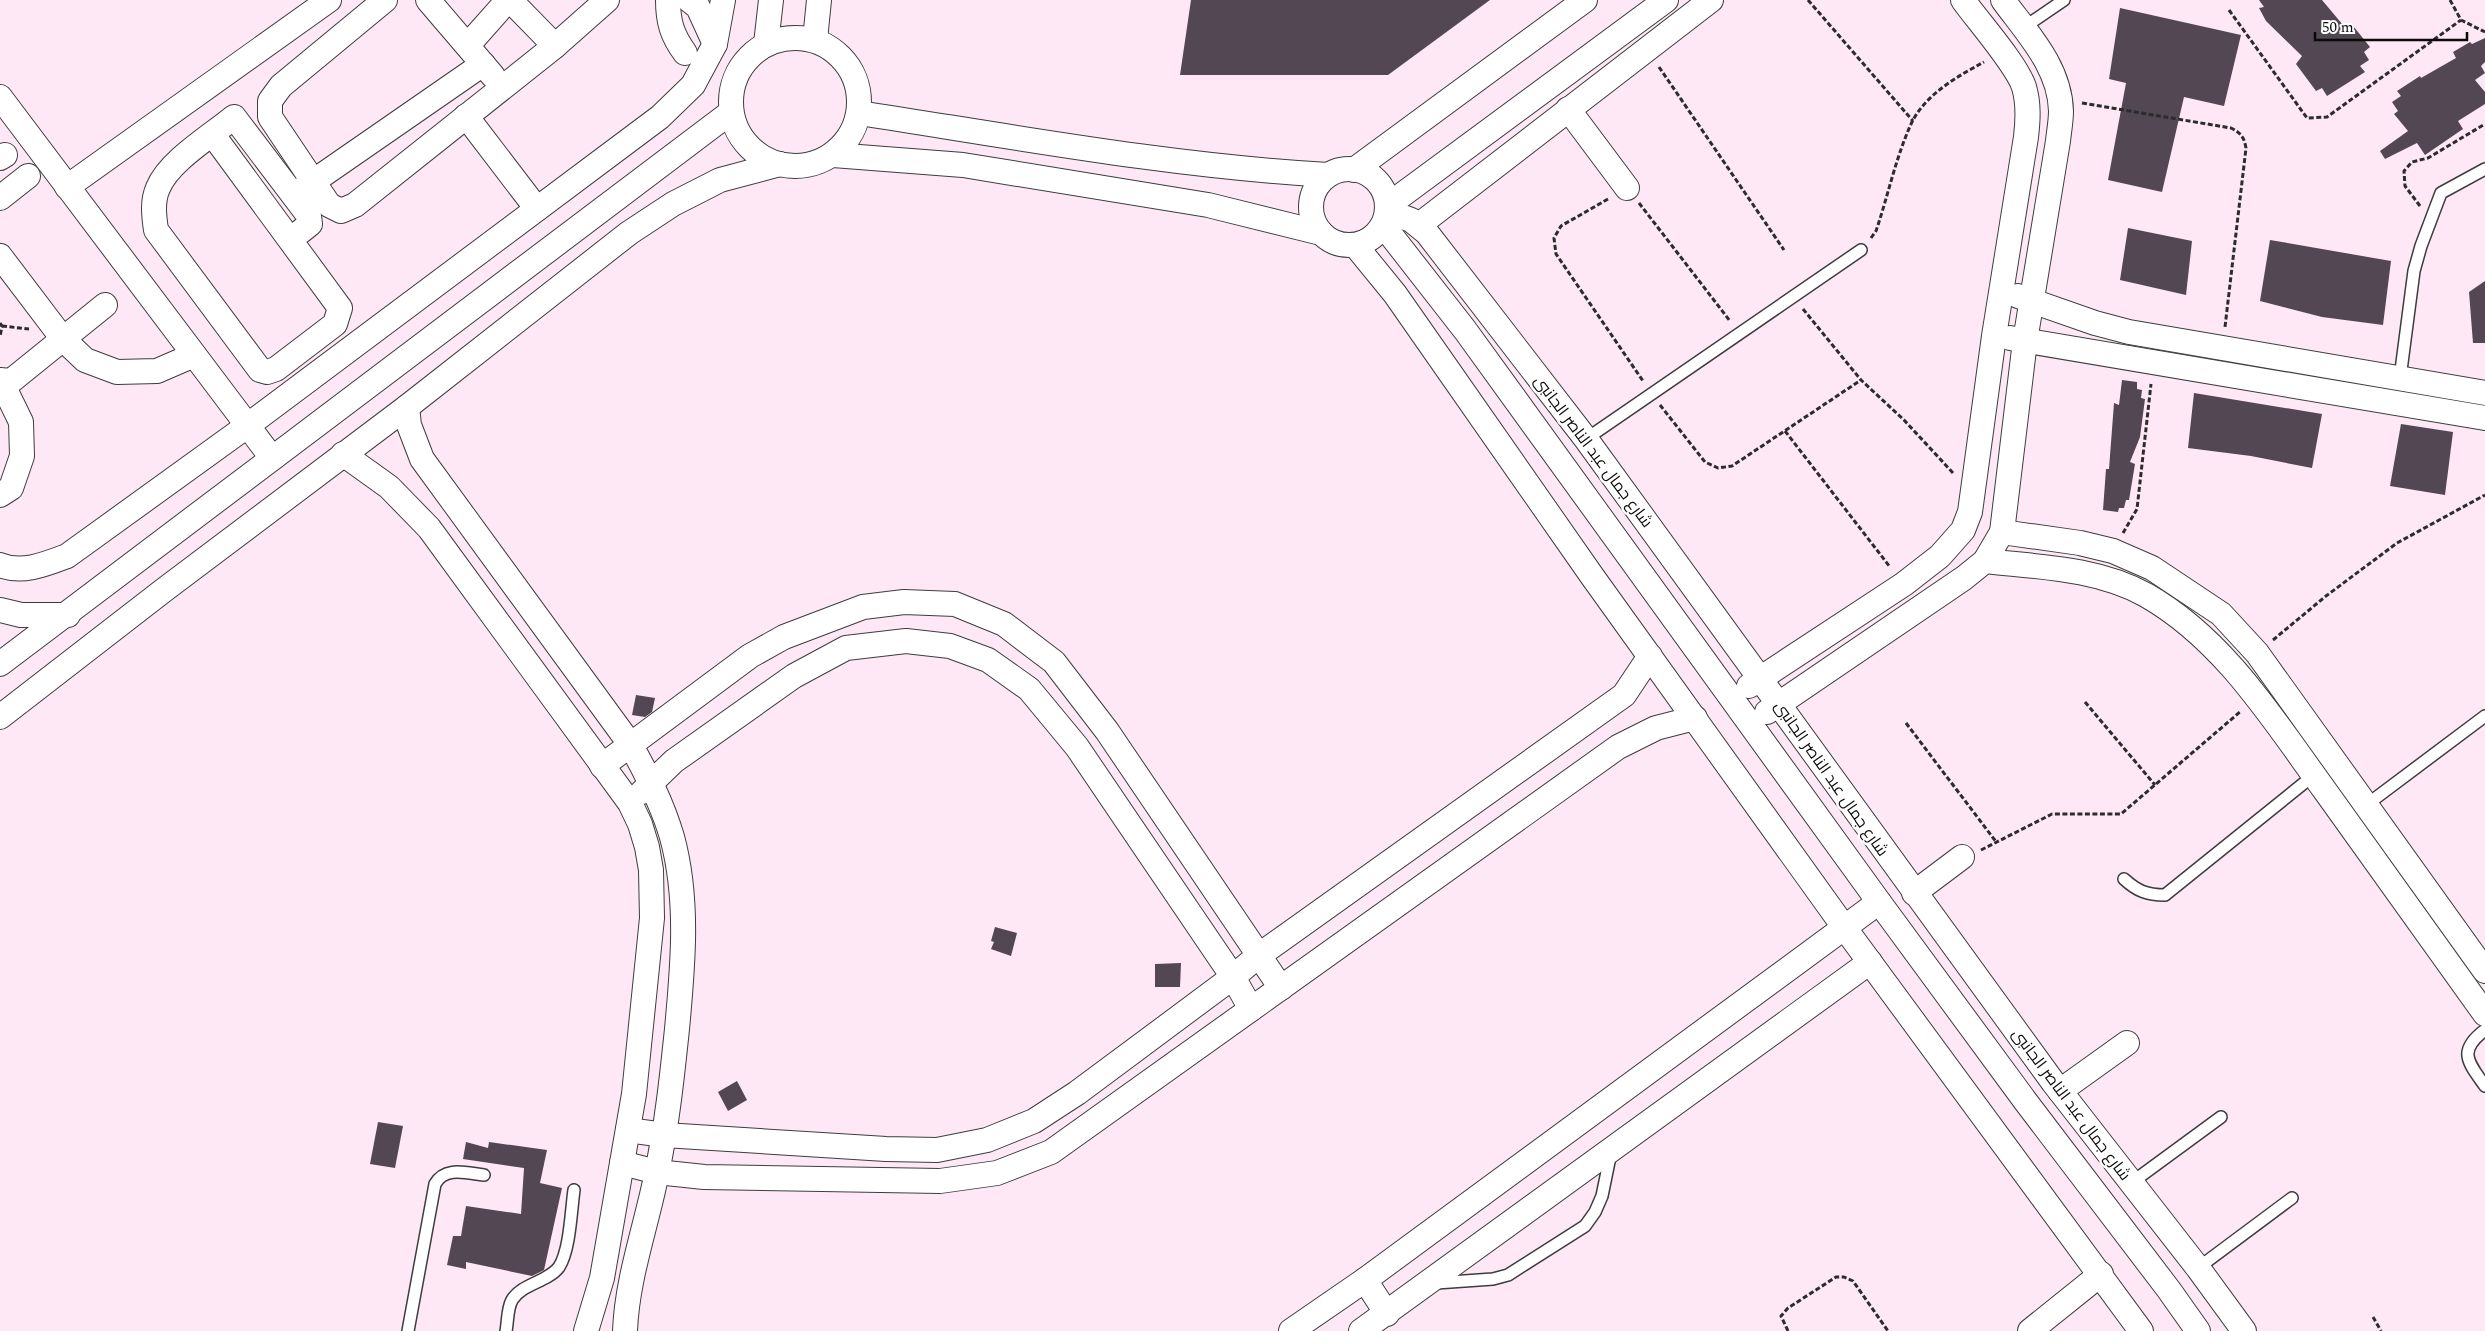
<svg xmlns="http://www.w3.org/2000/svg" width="2485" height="1331" font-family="Spectral,Cairo,serif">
  <rect width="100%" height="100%" fill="#ffe8f6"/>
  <g fill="#524752">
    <path d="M 1191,0 L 1490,0 L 1388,75 L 1180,75 Z"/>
    <path d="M 2259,0 L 2322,0 L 2348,31 L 2354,27 L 2370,47 L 2364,52 L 2369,60 L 2360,66 L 2365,72 L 2327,96 L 2322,88 L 2316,91 L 2296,64 L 2302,56 L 2266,21 L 2259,8 L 2264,7 Z"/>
    <path d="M 2120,8 L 2241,35 L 2224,106 L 2184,97 L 2162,192 L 2108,180 L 2126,83 L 2109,79 Z"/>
    <path d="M 2485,38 L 2485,62 L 2481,66 L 2485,73 L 2475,80 L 2485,92 L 2485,104 L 2458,121 L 2463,129 L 2425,155 L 2417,143 L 2385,159 L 2380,151 L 2408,131 L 2394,114 L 2398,111 L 2392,102 L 2401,96 L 2397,91 L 2420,76 L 2421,78 L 2456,58 L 2453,52 L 2470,42 L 2472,44 Z"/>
    <path d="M 2128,228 L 2192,241 L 2186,295 L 2120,280 Z"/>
    <path d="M 2270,240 L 2391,261 L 2383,325 L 2322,317 L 2260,301 Z"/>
    <path d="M 2485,281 L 2485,343 L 2473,343 L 2469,292 Z"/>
    <path d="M 2122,380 L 2137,382 L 2137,389 L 2142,390 L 2141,398 L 2145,399 L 2140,437 L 2130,462 L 2135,464 L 2129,500 L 2126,500 L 2124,508 L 2119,508 L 2118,512 L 2103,510 L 2106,469 L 2109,469 L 2114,403 L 2119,405 Z"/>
    <path d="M 2194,393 L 2322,414 L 2312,468 L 2251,456 L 2188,448 Z"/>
    <path d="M 2401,424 L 2453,432 L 2445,495 L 2390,486 Z"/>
    <path d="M 636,695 L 655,698 L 652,712 L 645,717 L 632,715 Z"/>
    <path d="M 995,927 L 1017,933 L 1011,956 L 991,949 L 994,942 L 991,941 Z"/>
    <path d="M 1181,963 L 1180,987 L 1155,987 L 1155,964 Z"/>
    <path d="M 737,1081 L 747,1100 L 728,1111 L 718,1092 Z"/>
    <path d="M 378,1122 L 403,1126 L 395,1168 L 370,1164 Z"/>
    <path d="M 466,1142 L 488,1148 L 489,1142 L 547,1150 L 540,1183 L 562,1188 L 544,1270 L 532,1276 L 466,1262 L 466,1269 L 447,1265 L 453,1236 L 461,1236 L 466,1206 L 521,1214 L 524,1168 L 463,1159 Z"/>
  </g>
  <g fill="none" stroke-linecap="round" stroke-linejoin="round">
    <g stroke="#3d3d3d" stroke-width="14">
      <g id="lane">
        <path d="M 2023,28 L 2064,0"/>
        <path d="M 2400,378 L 2414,271 L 2421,246 L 2441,193 L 2485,169"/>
        <path d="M 1586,439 L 1861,250"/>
        <path d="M 2365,806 L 2485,716"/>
        <path d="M 2124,879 C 2137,891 2147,895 2165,895 L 2314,775"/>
        <path d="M 2485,1030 C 2457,1051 2468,1062 2485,1086"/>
        <path d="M 2131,1183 L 2221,1117"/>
        <path d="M 2198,1268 L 2292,1198"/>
        <path d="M 1436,1283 L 1493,1279 L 1508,1275 L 1585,1226 L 1595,1212 L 1602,1196 L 1611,1152"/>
        <path d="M 408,1331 L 435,1184 C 445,1166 466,1173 484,1175"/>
        <path d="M 506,1331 C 508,1321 507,1309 512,1300 C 521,1284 548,1282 559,1267 C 570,1250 571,1211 574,1190"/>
      </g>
    </g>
    <g stroke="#3d3d3d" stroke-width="26">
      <g id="street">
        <path d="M 385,0 L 281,86 L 270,101 L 270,117 L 329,205 L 341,211 L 355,205 L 555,46"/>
        <path d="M 428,0 L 493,76"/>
        <path d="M 510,0 L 555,46 L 607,0"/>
        <path d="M 668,0 C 668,22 672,35 685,53"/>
        <path d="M 689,0 L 698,7 L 715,44"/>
        <circle cx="795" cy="102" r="64"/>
        <path d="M 815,40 L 819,0"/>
        <path d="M 766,44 L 771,0"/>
        <path d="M 468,45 L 508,0"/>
        <path d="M 0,97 L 272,458"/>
        <path d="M 1568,109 L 1627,188"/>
        <path d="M 859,113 C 1015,137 1171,166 1328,175"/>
        <path d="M 466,116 L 537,209"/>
        <path d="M 213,135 L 340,308 L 335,324 L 276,369 L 267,372 L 260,370 L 156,230 C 154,216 152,201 158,188 C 169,161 211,136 234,117 L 309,216 L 310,224 L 290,240"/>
        <path d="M 833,155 L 963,165 L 1208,205 L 1321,233"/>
        <path d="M 0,158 L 5,155"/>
        <circle cx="1349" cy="207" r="38"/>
        <path d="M 1354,170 L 1585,0"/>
        <path d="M 67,187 L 329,0"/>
        <path d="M 301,190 L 483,64"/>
        <path d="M 0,198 L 28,176"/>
        <path d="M 1387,206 L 1666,0"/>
        <path d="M 1387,211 L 1411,220 L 1427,233 L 1586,439 L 2053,1082 L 2198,1268 L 2244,1331"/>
        <path d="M 1383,225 L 1465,330 L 1879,902 L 2026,1102 L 2169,1290 L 2198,1331"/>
        <path d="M 1419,225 L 1711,0"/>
        <path d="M 1355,245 L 1395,294 L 1592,576 L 1844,927 L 2141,1331"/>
        <path d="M 0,256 L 63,339 L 85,360 L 117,372 L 157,371 L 194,355"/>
        <path d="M 2018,296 L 2095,323 L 2129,332 L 2485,393"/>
        <path d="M 2010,338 L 2485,418"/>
        <path d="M 0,380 L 11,381 L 105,305"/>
        <path d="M 407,407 L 409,425 L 422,459 L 630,744 C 647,774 662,803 672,837 C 689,899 683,965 677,1029 C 672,1077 667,1124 657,1172 C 647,1224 627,1277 625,1331"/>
        <path d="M 343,454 L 389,487 L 429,528 L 630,803 L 640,824 L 647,847 L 651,870 L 652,918 L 634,1094 L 602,1278 L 586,1331"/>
        <path d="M 0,495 L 11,488 L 22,456 L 21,422 L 1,381"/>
        <path d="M 2002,532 L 2080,543 L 2113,551 L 2152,568 L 2221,614 L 2257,653 L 2485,971"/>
        <path d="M 1985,561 C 2039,567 2097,568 2146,595 C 2225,640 2274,721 2326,792 C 2379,866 2432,940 2485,1014"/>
        <path d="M 0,565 C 22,574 46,564 67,556 L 247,426 L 660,117 L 693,85 L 715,44 L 723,0"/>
        <path d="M 0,610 L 21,615 L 68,615"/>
        <path d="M 0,664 L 731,112"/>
        <path d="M 1749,686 L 1904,584 L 1940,556 L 1963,530 L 1970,512 L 1994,336 L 2026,137 C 2028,120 2029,104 2024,87 C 2017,65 1978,21 1963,0"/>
        <path d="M 1767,712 L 1964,578 L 1985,561 L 2002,532 L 2025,341 L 2058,141 C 2059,131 2061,121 2061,111 C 2060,67 2027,33 2003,0"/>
        <path d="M 0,717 L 164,590 L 407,407 L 629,233 L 673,204 L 720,180 L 780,164"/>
        <path d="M 602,766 L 750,656 L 784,637 L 863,607 L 904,602 L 955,604 L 1004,624 L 1054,662 L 1107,731 L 1281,988"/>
        <path d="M 642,792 L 674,761 L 794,676 L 846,648 L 906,641 L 950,646 L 988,660 L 1029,689 L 1077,747 L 1233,977 L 1251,1009"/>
        <path d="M 1914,893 L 1962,857"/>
        <path d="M 2060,1091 L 2127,1043"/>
        <path d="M 628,1130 L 664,1135 L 886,1149 L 937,1150 L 987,1140 L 1034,1121 L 1077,1093 L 1233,977 L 1258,956 L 1624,695 L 1650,656"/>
        <path d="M 622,1163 L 657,1172 L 704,1177 L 940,1181 L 997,1173 L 1051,1152 L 1618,747 L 1656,728 L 1695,718"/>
        <path d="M 1365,1280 L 1387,1314"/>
        <path d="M 1291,1331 L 1365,1280 L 1879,902"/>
        <path d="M 1361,1331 L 1870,962"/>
        <path d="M 2030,1331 L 2101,1274"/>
      </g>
    </g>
    <g stroke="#2c2c2c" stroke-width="3" stroke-dasharray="5 2.5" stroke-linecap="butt">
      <path d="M 1808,0 L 1913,121"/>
      <path d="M 2450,0 L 2461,20 L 2485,32"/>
      <path d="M 2229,10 L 2307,118 L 2327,117 L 2461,20"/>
      <path d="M 1659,67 L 1784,250"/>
      <path d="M 2082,103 L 2231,128 C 2241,133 2244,137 2246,148 L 2225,327"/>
      <path d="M 1608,199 L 1561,226 L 1554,238 L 1556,254 L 1643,381"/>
      <path d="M 1639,203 L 1730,321"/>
      <path d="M 2420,206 L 2405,186 L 2404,171 L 2412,162 L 2428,158 L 2485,124"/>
      <path d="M 1871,238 L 1876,231 C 1888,196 1896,156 1912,122 C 1926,94 1958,76 1984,62"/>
      <path d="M 1803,309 L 1861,380 L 1904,420 L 1954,474"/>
      <path d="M 0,323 L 2,326 L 0,337"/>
      <path d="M 2,326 L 29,329"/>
      <path d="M 1660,405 L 1705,462 L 1718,468 L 1732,466 L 1861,380"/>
      <path d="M 1785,431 L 1890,567"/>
      <path d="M 2123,533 L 2137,509 L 2151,384"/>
      <path d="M 2273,640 L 2326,596 L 2397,543 L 2485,495"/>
      <path d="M 2085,702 L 2155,785"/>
      <path d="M 1906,723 L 1997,843"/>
      <path d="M 1981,850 L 2052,814 L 2121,814 L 2241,711"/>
      <path d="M 2373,1317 L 2381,1331"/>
      <path d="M 1788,1331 L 1781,1316 L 1788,1308 L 1836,1277 L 1844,1277 L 1853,1281 L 1888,1331"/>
    </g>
    <use href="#lane" stroke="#fff" stroke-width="11"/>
    <use href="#street" stroke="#fff" stroke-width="24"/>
  </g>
  <g text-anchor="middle" stroke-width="5" stroke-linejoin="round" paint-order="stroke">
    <g font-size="16" fill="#0a0a0a" stroke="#fff">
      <text transform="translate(1594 451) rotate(53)" y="6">شارع جمال عبد الناصر الجانبى</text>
      <text transform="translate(1832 778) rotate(55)" y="6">شارع جمال عبد الناصر الجانبى</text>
      <text transform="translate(2072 1104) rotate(53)" y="6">شارع جمال عبد الناصر الجانبى</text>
    </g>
  </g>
  <path d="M2315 32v8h152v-8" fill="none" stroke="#0a0a0a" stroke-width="2.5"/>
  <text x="2322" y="32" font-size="15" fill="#0a0a0a" stroke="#ffffff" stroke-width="4" paint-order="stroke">50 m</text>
</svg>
